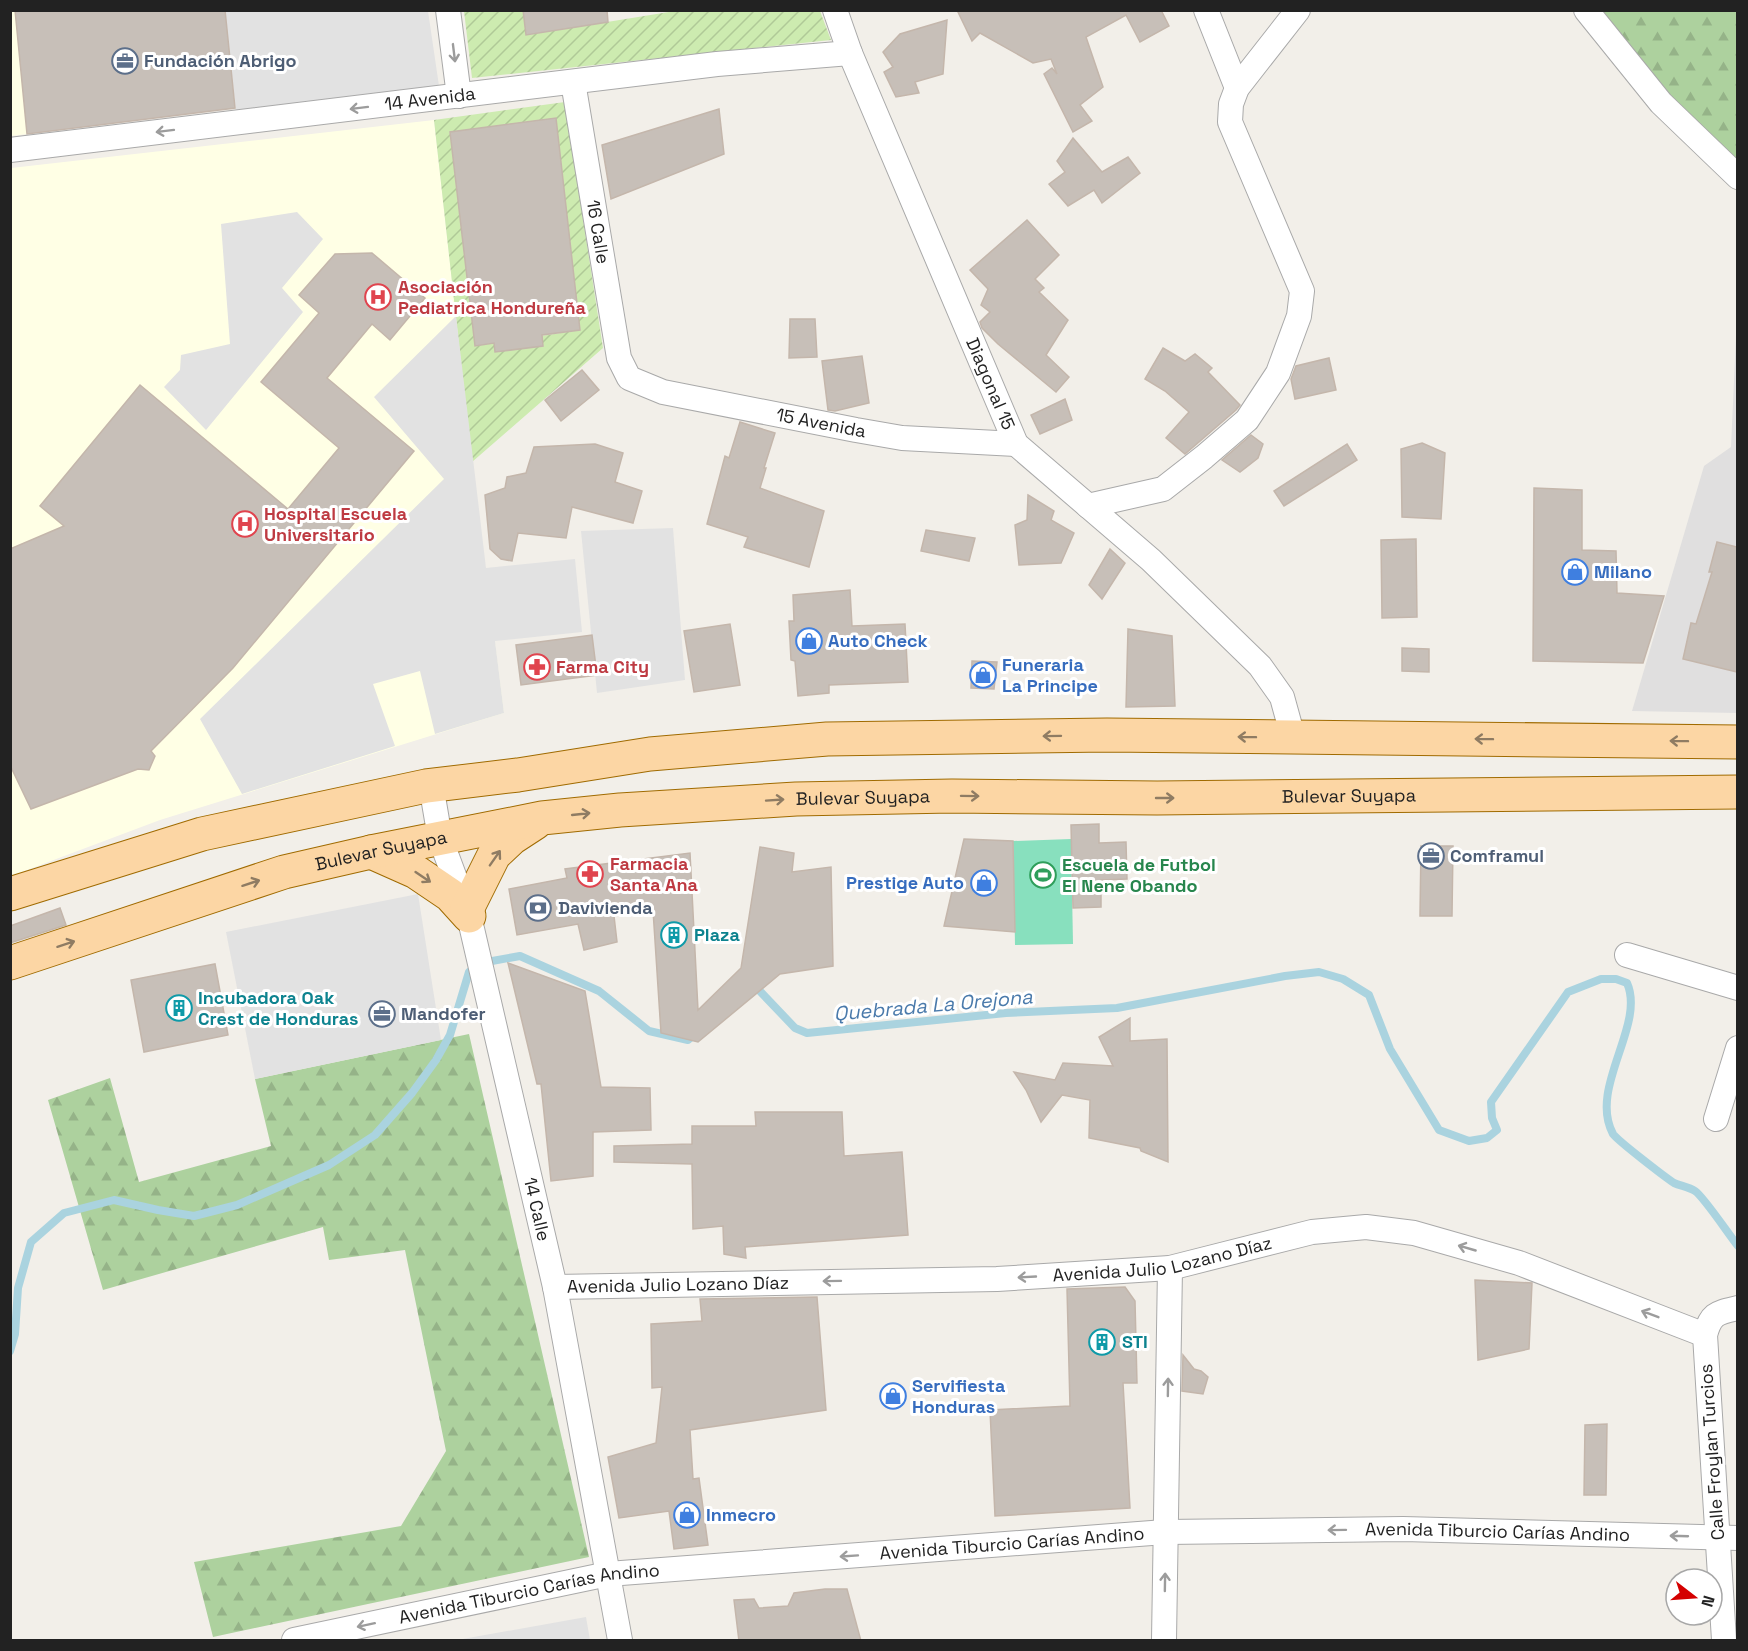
<svg xmlns="http://www.w3.org/2000/svg" width="1748" height="1651" font-family="'Space Grotesk',sans-serif">
  <defs>
    <pattern id="forest-firs" width="22" height="20" patternUnits="userSpaceOnUse" patternTransform="scale(1.5)"><rect width="22" height="20" fill="#add19e"/><path d="M5 1l3.5 6h-7zM16 11l3.5 6h-7z" fill="#95b388"/></pattern>
    <pattern id="garden-furrows" width="10" height="10" patternUnits="userSpaceOnUse" patternTransform="scale(1.5)"><rect width="10" height="10" fill="#cdebb0"/><path d="M-1 1l2-2M0 10L10 0M9 11l2-2" fill="none" stroke="#b0c997"/></pattern>
  </defs>
  <rect width="100%" height="100%" fill="#f2efe9"/>
  <path fill="#e0dfdf" d="M 1737,314 L 1737,713 L 1632,711 L 1704,466 L 1731,447 Z"/>
  <g fill="#ffffe5">
    <path d="M 10,11 L 15,11 L 28,134 L 11,136 Z"/>
    <path d="M 434,120 L 472,462 L 504,713 L 160,820 L 11,876 L 11,168 Z"/>
  </g>
  <g fill="url(#forest-firs)">
    <path d="M 1582,11 L 1737,11 L 1737,162 Z"/>
    <path d="M 469,1034 L 589,1557 L 213,1637 L 194,1562 L 401,1526 L 446,1451 L 405,1250 L 329,1260 L 323,1227 L 103,1290 L 48,1100 L 110,1078 L 139,1182 L 271,1146 L 255,1079 Z"/>
  </g>
  <g fill="url(#garden-furrows)" fill-rule="evenodd">
    <path d="M 464,11 L 523,11 L 527,35 L 675,11 L 820,11 L 831,40 L 472,78 Z"/>
    <path d="M 565,102 L 603,348 L 472,462 L 434,120 ZM 556,119 L 580,330 L 475,346 L 450,132 Z"/>
  </g>
  <path fill="#88e0be" d="M 1071,839 L 1073,944 L 1015,945 L 1013,841 Z"/>
  <g fill="#e2e2e2">
    <path d="M 225,11 L 428,11 L 439,86 L 236,112 Z"/>
    <path d="M 297,212 L 323,239 L 282,288 L 303,312 L 206,430 L 164,387 L 180,370 L 181,355 L 230,344 L 221,224 Z"/>
    <path d="M 456,316 L 486,568 L 575,559 L 582,632 L 495,641 L 504,713 L 435,734 L 420,671 L 373,684 L 395,746 L 242,794 L 200,719 L 444,479 L 374,397 Z"/>
    <path d="M 673,528 L 685,680 L 597,693 L 581,531 Z"/>
    <path d="M 418,894 L 441,1040 L 255,1079 L 226,932 Z"/>
    <path d="M 586,1617 L 590,1640 L 457,1640 Z"/>
  </g>
  <g fill="none" stroke-linecap="round" stroke-linejoin="round">
    <g stroke="#aad3df" stroke-width="8">
      <path d="M 753,986 L 754,985 L 795,1028 L 807,1033 L 1006,1013 L 1117,1008 L 1285,976 L 1319,972 L 1343,979 L 1369,995 L 1390,1049 L 1439,1130 L 1469,1141 L 1487,1138 L 1497,1130 L 1492,1118 L 1491,1102 L 1568,992 L 1601,979 L 1616,979 L 1627,983 C 1646,1025 1588,1088 1613,1134 C 1618,1141 1665,1177 1674,1183 C 1681,1186 1689,1187 1695,1191 C 1704,1197 1729,1235 1738,1246"/>
      <path d="M 10,1351 L 15,1334 L 18,1288 L 31,1242 L 64,1213 L 114,1200 L 158,1210 L 194,1216 L 237,1205 L 329,1165 L 375,1135 L 412,1093 L 436,1060 L 450,1035 L 469,972 L 481,963 L 520,956 L 599,991 L 649,1031 L 688,1040 L 695,1034"/>
    </g>
  </g>
  <g fill="#c7bfb8" stroke="#c4b6ab" stroke-width="1.5">
    <path d="M 15,10 L 225,10 L 235,108 L 27,134 Z"/>
    <path d="M 523,10 L 607,10 L 608,22 L 526,35 Z"/>
    <path d="M 957,10 L 1161,10 L 1169,26 L 1140,42 L 1126,15 L 1086,37 L 1103,87 L 1080,105 L 1092,121 L 1073,132 L 1044,74 L 1052,68 L 1057,74 L 1051,59 L 1033,63 L 980,33 L 972,41 Z"/>
    <path d="M 947,20 L 943,74 L 915,82 L 919,93 L 896,97 L 884,72 L 893,67 L 883,52 L 900,34 Z"/>
    <path d="M 719,109 L 724,154 L 611,199 L 602,145 Z"/>
    <path d="M 556,118 L 580,330 L 542,335 L 543,346 L 495,352 L 494,343 L 475,346 L 450,132 Z"/>
    <path d="M 1073,138 L 1102,172 L 1128,157 L 1140,173 L 1102,203 L 1094,190 L 1068,206 L 1049,184 L 1065,172 L 1057,161 Z"/>
    <path d="M 1027,220 L 1059,255 L 1035,279 L 1044,288 L 1039,292 L 1068,320 L 1046,355 L 1069,377 L 1056,392 L 998,344 L 982,328 L 980,322 L 990,312 L 981,305 L 988,289 L 970,270 Z"/>
    <path d="M 372,253 L 425,298 L 390,340 L 372,324 L 327,378 L 414,451 L 233,668 L 151,751 L 155,756 L 149,770 L 138,769 L 31,809 L 10,765 L 10,549 L 64,526 L 40,506 L 140,385 L 288,509 L 339,448 L 261,382 L 319,313 L 299,295 L 335,254 Z"/>
    <path d="M 790,319 L 815,319 L 817,357 L 789,358 Z"/>
    <path d="M 1163,348 L 1185,361 L 1195,354 L 1212,368 L 1208,372 L 1240,405 L 1236,410 L 1185,454 L 1166,438 L 1189,412 L 1165,391 L 1145,379 Z"/>
    <path d="M 862,356 L 869,403 L 835,411 L 828,410 L 822,361 Z"/>
    <path d="M 1329,358 L 1336,390 L 1295,399 L 1291,379 L 1296,366 Z"/>
    <path d="M 582,370 L 599,390 L 561,421 L 545,400 Z"/>
    <path d="M 1065,399 L 1072,420 L 1040,434 L 1031,415 Z"/>
    <path d="M 740,422 L 775,433 L 764,468 L 766,468 L 760,488 L 824,511 L 809,567 L 744,547 L 748,537 L 707,524 L 725,456 L 729,458 Z"/>
    <path d="M 1251,435 L 1263,444 L 1258,458 L 1240,472 L 1222,460 Z"/>
    <path d="M 1422,443 L 1445,453 L 1441,519 L 1402,517 L 1401,449 Z"/>
    <path d="M 595,444 L 623,453 L 615,482 L 642,491 L 633,523 L 572,507 L 566,538 L 518,533 L 512,561 L 501,559 L 490,549 L 485,495 L 505,488 L 507,477 L 526,473 L 534,447 Z"/>
    <path d="M 1347,444 L 1357,460 L 1284,506 L 1274,491 Z"/>
    <path d="M 1534,488 L 1582,490 L 1582,550 L 1616,551 L 1617,593 L 1664,596 L 1643,663 L 1533,661 Z"/>
    <path d="M 1028,495 L 1054,511 L 1051,520 L 1074,533 L 1061,563 L 1019,565 L 1015,525 L 1027,520 Z"/>
    <path d="M 926,530 L 975,538 L 969,561 L 921,551 Z"/>
    <path d="M 1416,539 L 1417,617 L 1382,618 L 1381,540 Z"/>
    <path d="M 1717,542 L 1737,547 L 1737,672 L 1683,659 L 1691,623 L 1696,624 L 1712,572 L 1709,572 Z"/>
    <path d="M 1110,549 L 1125,563 L 1102,599 L 1089,585 Z"/>
    <path d="M 850,590 L 852,626 L 905,624 L 908,682 L 829,685 L 829,693 L 798,696 L 795,661 L 791,660 L 789,621 L 794,621 L 793,595 Z"/>
    <path d="M 730,624 L 740,685 L 694,692 L 684,631 Z"/>
    <path d="M 1128,629 L 1172,636 L 1175,706 L 1126,707 Z"/>
    <path d="M 592,635 L 597,675 L 521,685 L 516,645 Z"/>
    <path d="M 1402,648 L 1429,649 L 1429,672 L 1402,671 Z"/>
    <path d="M 972,661 L 997,662 L 994,689 L 971,688 Z"/>
    <path d="M 1099,824 L 1099,843 L 1126,842 L 1127,879 L 1101,880 L 1101,907 L 1073,908 L 1071,825 Z"/>
    <path d="M 964,839 L 1013,841 L 1015,932 L 944,926 Z"/>
    <path d="M 1421,846 L 1453,846 L 1452,916 L 1420,916 Z"/>
    <path d="M 760,847 L 794,853 L 792,872 L 831,867 L 833,966 L 780,974 L 698,1042 L 661,1033 L 653,910 L 614,916 L 617,942 L 584,950 L 578,924 L 517,935 L 509,889 L 567,878 L 565,869 L 690,853 L 698,1010 L 741,968 Z"/>
    <path d="M 60,908 L 66,925 L 10,943 L 10,926 Z"/>
    <path d="M 508,963 L 585,991 L 601,1087 L 650,1088 L 651,1130 L 593,1132 L 593,1176 L 551,1181 L 541,1084 L 537,1084 Z"/>
    <path d="M 215,964 L 228,1035 L 144,1052 L 131,980 Z"/>
    <path d="M 1130,1018 L 1130,1041 L 1167,1039 L 1168,1162 L 1141,1151 L 1140,1148 L 1089,1138 L 1090,1100 L 1062,1095 L 1041,1122 L 1026,1090 L 1014,1072 L 1055,1080 L 1063,1063 L 1113,1066 L 1099,1037 Z"/>
    <path d="M 755,1112 L 842,1112 L 844,1156 L 902,1152 L 908,1235 L 745,1247 L 746,1258 L 724,1254 L 723,1226 L 693,1229 L 692,1164 L 614,1162 L 614,1146 L 692,1144 L 692,1126 L 756,1126 Z"/>
    <path d="M 1475,1280 L 1532,1283 L 1529,1349 L 1478,1360 Z"/>
    <path d="M 1125,1287 L 1135,1301 L 1137,1383 L 1123,1383 L 1130,1508 L 995,1516 L 990,1410 L 1070,1406 L 1067,1289 Z"/>
    <path d="M 817,1297 L 826,1410 L 690,1430 L 693,1479 L 699,1478 L 708,1545 L 674,1549 L 669,1511 L 619,1518 L 608,1457 L 656,1443 L 662,1387 L 652,1388 L 651,1324 L 702,1321 L 700,1299 Z"/>
    <path d="M 1183,1355 L 1194,1369 L 1201,1371 L 1208,1377 L 1203,1394 L 1182,1391 Z"/>
    <path d="M 1607,1424 L 1606,1495 L 1584,1495 L 1585,1425 Z"/>
    <path d="M 825,1589 L 847,1589 L 861,1641 L 739,1641 L 734,1600 L 754,1599 L 759,1608 L 788,1606 L 794,1593 Z"/>
  </g>
  <g fill="none" stroke-linecap="round" stroke-linejoin="round">
    <g stroke="#a9a9a9" stroke-width="26">
      <g id="minor">
        <path d="M 448,10 L 459,96"/>
        <path id="s1" d="M 835,10 L 850,53 L 1016,444 L 1151,560 L 1260,666 L 1282,697 L 1293,737"/>
        <path d="M 1206,10 L 1237,88"/>
        <path d="M 1586,10 L 1661,103 L 1738,177"/>
        <path id="s2" d="M 573,82 L 619,358 L 629,378 L 663,392 L 856,430 L 902,438 L 1016,444"/>
        <path id="s3" d="M 10,150 L 717,64 L 850,53"/>
        <path d="M 1088,506 L 1163,489 L 1204,457 L 1247,420 L 1278,373 L 1299,316 L 1302,291 L 1230,122 L 1231,104 L 1237,88 L 1298,10"/>
        <path id="s4" d="M 431,785 L 440,838 L 469,916 L 555,1287 L 620,1640"/>
        <path d="M 1627,955 L 1738,988"/>
        <path d="M 1716,1119 L 1738,1048"/>
        <path id="s5" d="M 555,1287 L 997,1279 L 1170,1268 L 1312,1232 L 1366,1227 L 1414,1233 L 1519,1263 L 1705,1335"/>
        <path id="s6" d="M 294,1640 L 608,1574 L 1165,1532 L 1403,1529 L 1738,1538"/>
        <path d="M 1164,1640 L 1170,1268"/>
        <path d="M 1724,1640 L 1705,1335 C 1711,1313 1717,1313 1738,1308"/>
      </g>
    </g>
    <g stroke="#a06b00" stroke-width="35">
      <g id="primary">
        <path d="M 371,852 L 416,872 L 450,895 L 469,916"/>
        <path d="M 10,894 L 202,834 L 426,786 L 518,775 L 650,754 L 827,739 L 1107,735 L 1738,742"/>
        <path d="M 467,909 L 494,855 L 512,838 L 535,823"/>
        <path id="s7" d="M 10,963 L 284,872 L 371,852 L 542,818 L 620,810 L 796,799 L 952,796 L 1157,798 L 1738,792"/>
      </g>
    </g>
    <use href="#minor" stroke="#fff" stroke-width="24"/>
    <use href="#primary" stroke="#fcd6a4" stroke-width="33"/>
  </g>
  <defs><path id="oneway-shaft" d="M-6 0H5M1.5-3L5.5 0L1.5 3" fill="none" stroke-width="1.6" stroke-linecap="round" stroke-linejoin="round" transform="scale(1.5)"/></defs>
  <g stroke="#9c9c9c">
    <use href="#oneway-shaft" transform="translate(454 53) rotate(83)"/>
    <use href="#oneway-shaft" transform="translate(359 108) rotate(173)"/>
    <use href="#oneway-shaft" transform="translate(165 131) rotate(173)"/>
    <use href="#oneway-shaft" transform="translate(1467 1248) rotate(-164)"/>
    <use href="#oneway-shaft" transform="translate(1027 1277) rotate(177)"/>
    <use href="#oneway-shaft" transform="translate(832 1281) rotate(179)"/>
    <use href="#oneway-shaft" transform="translate(1650 1314) rotate(-159)"/>
    <use href="#oneway-shaft" transform="translate(1168 1387) rotate(-89)"/>
    <use href="#oneway-shaft" transform="translate(1337 1530) rotate(179)"/>
    <use href="#oneway-shaft" transform="translate(1679 1536) rotate(-178)"/>
    <use href="#oneway-shaft" transform="translate(849 1556) rotate(176)"/>
    <use href="#oneway-shaft" transform="translate(1165 1582) rotate(-89)"/>
    <use href="#oneway-shaft" transform="translate(366 1625) rotate(168)"/>
  </g>
  <g stroke="#8f7c63">
    <use href="#oneway-shaft" transform="translate(1052 736) rotate(179)"/>
    <use href="#oneway-shaft" transform="translate(1247 737) rotate(-179)"/>
    <use href="#oneway-shaft" transform="translate(1484 739) rotate(-179)"/>
    <use href="#oneway-shaft" transform="translate(1679 741) rotate(-179)"/>
    <use href="#oneway-shaft" transform="translate(970 796) rotate(1)"/>
    <use href="#oneway-shaft" transform="translate(1165 798)"/>
    <use href="#oneway-shaft" transform="translate(775 800) rotate(-4)"/>
    <use href="#oneway-shaft" transform="translate(581 814) rotate(-6)"/>
    <use href="#oneway-shaft" transform="translate(495 858) rotate(-55)"/>
    <use href="#oneway-shaft" transform="translate(423 877) rotate(34)"/>
    <use href="#oneway-shaft" transform="translate(251 883) rotate(-18)"/>
    <use href="#oneway-shaft" transform="translate(66 944) rotate(-18)"/>
  </g>
  <defs>
    <g id="office-ring" transform="scale(1.35)"><circle r="9.5" fill="#fff" stroke="#5c6f8a" stroke-width="1.5"/><path d="M-6-3h4V-5.5h4V-3h4V5H-6ZM-1-4.5V-3h2v-1.5ZM-6 0V1H6V0Z" fill="#5c6f8a"/></g>
    <g id="hospital-ring" transform="scale(1.35)"><circle r="9.5" fill="#fff" stroke="#e0444e" stroke-width="1.5"/><path d="M-5-5h3v3.5h4V-5h3V5h-3V1.5h-4V5h-3Z" fill="#e0444e"/></g>
    <g id="shop-ring" transform="scale(1.35)"><circle r="9.5" fill="#fff" stroke="#3f7fe0" stroke-width="1.5"/><path d="M-5-2.5h2.3a2.7 3.5 0 0 1 5.4 0H5L5.5 6h-11ZM-1.5-2.5h3a1.5 2.3 0 0 0-3 0Z" fill="#3f7fe0"/></g>
    <g id="pharmacy-ring" transform="scale(1.35)"><circle r="9.5" fill="#fff" stroke="#e0444e" stroke-width="1.5"/><path d="M-2-6h4v4h4v4h-4v4h-4v-4h-4v-4h4Z" fill="#e0444e"/></g>
    <g id="stadium-ring" transform="scale(1.35)"><circle r="9.5" fill="#fff" stroke="#2e9e5b" stroke-width="1.5"/><path d="M0-5a6.5 5 0 1 0 0 10a6.5 5 0 1 0 0-10ZM-3.5-1.8h7v3.6h-7Z" fill="#2e9e5b"/></g>
    <g id="bank-ring" transform="scale(1.35)"><circle r="9.5" fill="#fff" stroke="#5c6f8a" stroke-width="1.5"/><path d="M-6-4H6V4H-6ZM0-2.3a2.3 2.3 0 1 0 0 4.6a2.3 2.3 0 1 0 0-4.6Z" fill="#5c6f8a"/></g>
    <g id="building-ring" transform="scale(1.35)"><circle r="9.5" fill="#fff" stroke="#0f9aa8" stroke-width="1.5"/><path d="M-4-6H4V6H1V3H-1V6H-4ZM-2.5-4.3h1.7v1.8h-1.7ZM.8-4.3h1.7v1.8H.8ZM-2.5-1h1.7V.8h-1.7ZM.8-1h1.7V.8H.8Z" fill="#0f9aa8"/></g>
  </defs>
  <g fill-rule="evenodd">
    <use href="#office-ring" x="125" y="61"/>
    <use href="#hospital-ring" x="378" y="297"/>
    <use href="#hospital-ring" x="245" y="524"/>
    <use href="#shop-ring" x="1575" y="572"/>
    <use href="#shop-ring" x="809" y="641"/>
    <use href="#pharmacy-ring" x="537" y="667"/>
    <use href="#shop-ring" x="983" y="675"/>
    <use href="#office-ring" x="1431" y="856"/>
    <use href="#pharmacy-ring" x="590" y="874"/>
    <use href="#stadium-ring" x="1043" y="875"/>
    <use href="#shop-ring" x="984" y="883"/>
    <use href="#bank-ring" x="538" y="908"/>
    <use href="#building-ring" x="674" y="935"/>
    <use href="#building-ring" x="179" y="1008"/>
    <use href="#office-ring" x="382" y="1014"/>
    <use href="#building-ring" x="1102" y="1342"/>
    <use href="#shop-ring" x="893" y="1396"/>
    <use href="#shop-ring" x="687" y="1515"/>
  </g>
  <g text-anchor="middle" stroke-width="6" stroke-linejoin="round" paint-order="stroke">
    <g font-size="18" font-weight="bold" fill="#4e5e75" stroke="#fff" text-anchor="start">
      <text x="144" y="67">Fundación Abrigo</text>
      <text x="1450" y="862">Comframul</text>
      <text x="558" y="914">Davivienda</text>
      <text x="401" y="1020">Mandofer</text>
    </g>
    <g font-size="18" fill="#222" stroke="#fff">
      <text dy="6" stroke="none"><textPath href="#s3" startOffset="423">14 Avenida</textPath></text>
      <text dy="6" stroke="none"><textPath href="#s2" startOffset="152">16 Calle</textPath></text>
      <text dy="6" stroke="none"><textPath href="#s1" startOffset="405">Diagonal 15</textPath></text>
      <text dy="6" stroke="none"><textPath href="#s2" startOffset="500">15 Avenida</textPath></text>
      <text dy="6" stroke="none"><textPath href="#s7" startOffset="1360">Bulevar Suyapa</textPath></text>
      <text dy="6" stroke="none"><textPath href="#s7" startOffset="874">Bulevar Suyapa</textPath></text>
      <text dy="6" stroke="none"><textPath href="#s7" startOffset="388">Bulevar Suyapa</textPath></text>
      <text dy="6" stroke="none"><textPath href="#s4" startOffset="438">14 Calle</textPath></text>
      <text dy="6" stroke="none"><textPath href="#s5" startOffset="609">Avenida Julio Lozano Díaz</textPath></text>
      <text dy="6" stroke="none"><textPath href="#s5" startOffset="123">Avenida Julio Lozano Díaz</textPath></text>
      <text transform="translate(1712 1452) rotate(-94)" y="6">Calle Froylan Turcios</text>
      <text dy="6" stroke="none"><textPath href="#s6" startOffset="1212">Avenida Tiburcio Carías Andino</textPath></text>
      <text dy="6" stroke="none"><textPath href="#s6" startOffset="726">Avenida Tiburcio Carías Andino</textPath></text>
      <text dy="6" stroke="none"><textPath href="#s6" startOffset="240">Avenida Tiburcio Carías Andino</textPath></text>
    </g>
    <g font-size="18" font-weight="bold" fill="#be3a42" stroke="#fff" text-anchor="start">
      <text x="398" y="293">Asociación<tspan x="398" dy="21">Pediatrica Hondureña</tspan></text>
      <text x="264" y="520">Hospital Escuela<tspan x="264" dy="21">Universitario</tspan></text>
      <text x="556" y="673">Farma City</text>
      <text x="610" y="870">Farmacia<tspan x="610" dy="21">Santa Ana</tspan></text>
    </g>
    <g font-size="18" font-weight="bold" fill="#366cbe" stroke="#fff" text-anchor="start">
      <text x="1594" y="578">Milano</text>
      <text x="828" y="647">Auto Check</text>
      <text x="1002" y="671">Funeraria<tspan x="1002" dy="21">La Principe</tspan></text>
      <text x="964" y="889" text-anchor="end">Prestige Auto</text>
      <text x="912" y="1392">Servifiesta<tspan x="912" dy="21">Honduras</tspan></text>
      <text x="706" y="1521">Inmecro</text>
    </g>
    <g font-size="18" font-weight="bold" fill="#27864d" stroke="#fff" text-anchor="start">
      <text x="1062" y="871">Escuela de Futbol<tspan x="1062" dy="21">El Nene Obando</tspan></text>
    </g>
    <g font-size="18" font-weight="bold" fill="#0d838f" stroke="#fff" text-anchor="start">
      <text x="694" y="941">Plaza</text>
      <text x="198" y="1004">Incubadora Oak<tspan x="198" dy="21">Crest de Honduras</tspan></text>
      <text x="1122" y="1348">STI</text>
    </g>
    <g font-size="20" font-style="italic" fill="#4a7aab" stroke="#fff">
      <text transform="translate(933 1005) rotate(-5)" y="7">Quebrada La Orejona</text>
    </g>
  </g>
  <rect width="1748" height="1651" fill="none" stroke="#222222" stroke-width="24"/>
  <g transform="translate(1694 1597) rotate(107)"><circle r="28" fill="#ffffff" stroke="#a7a7a7" stroke-width="1.5"/>
  <path d="M0-4.5L10 22L0 15L-10 22Z" fill="#d40000"/>
  <text y="-9" font-size="16" font-weight="bold" text-anchor="middle" fill="#222222">N</text>
  </g>
</svg>
